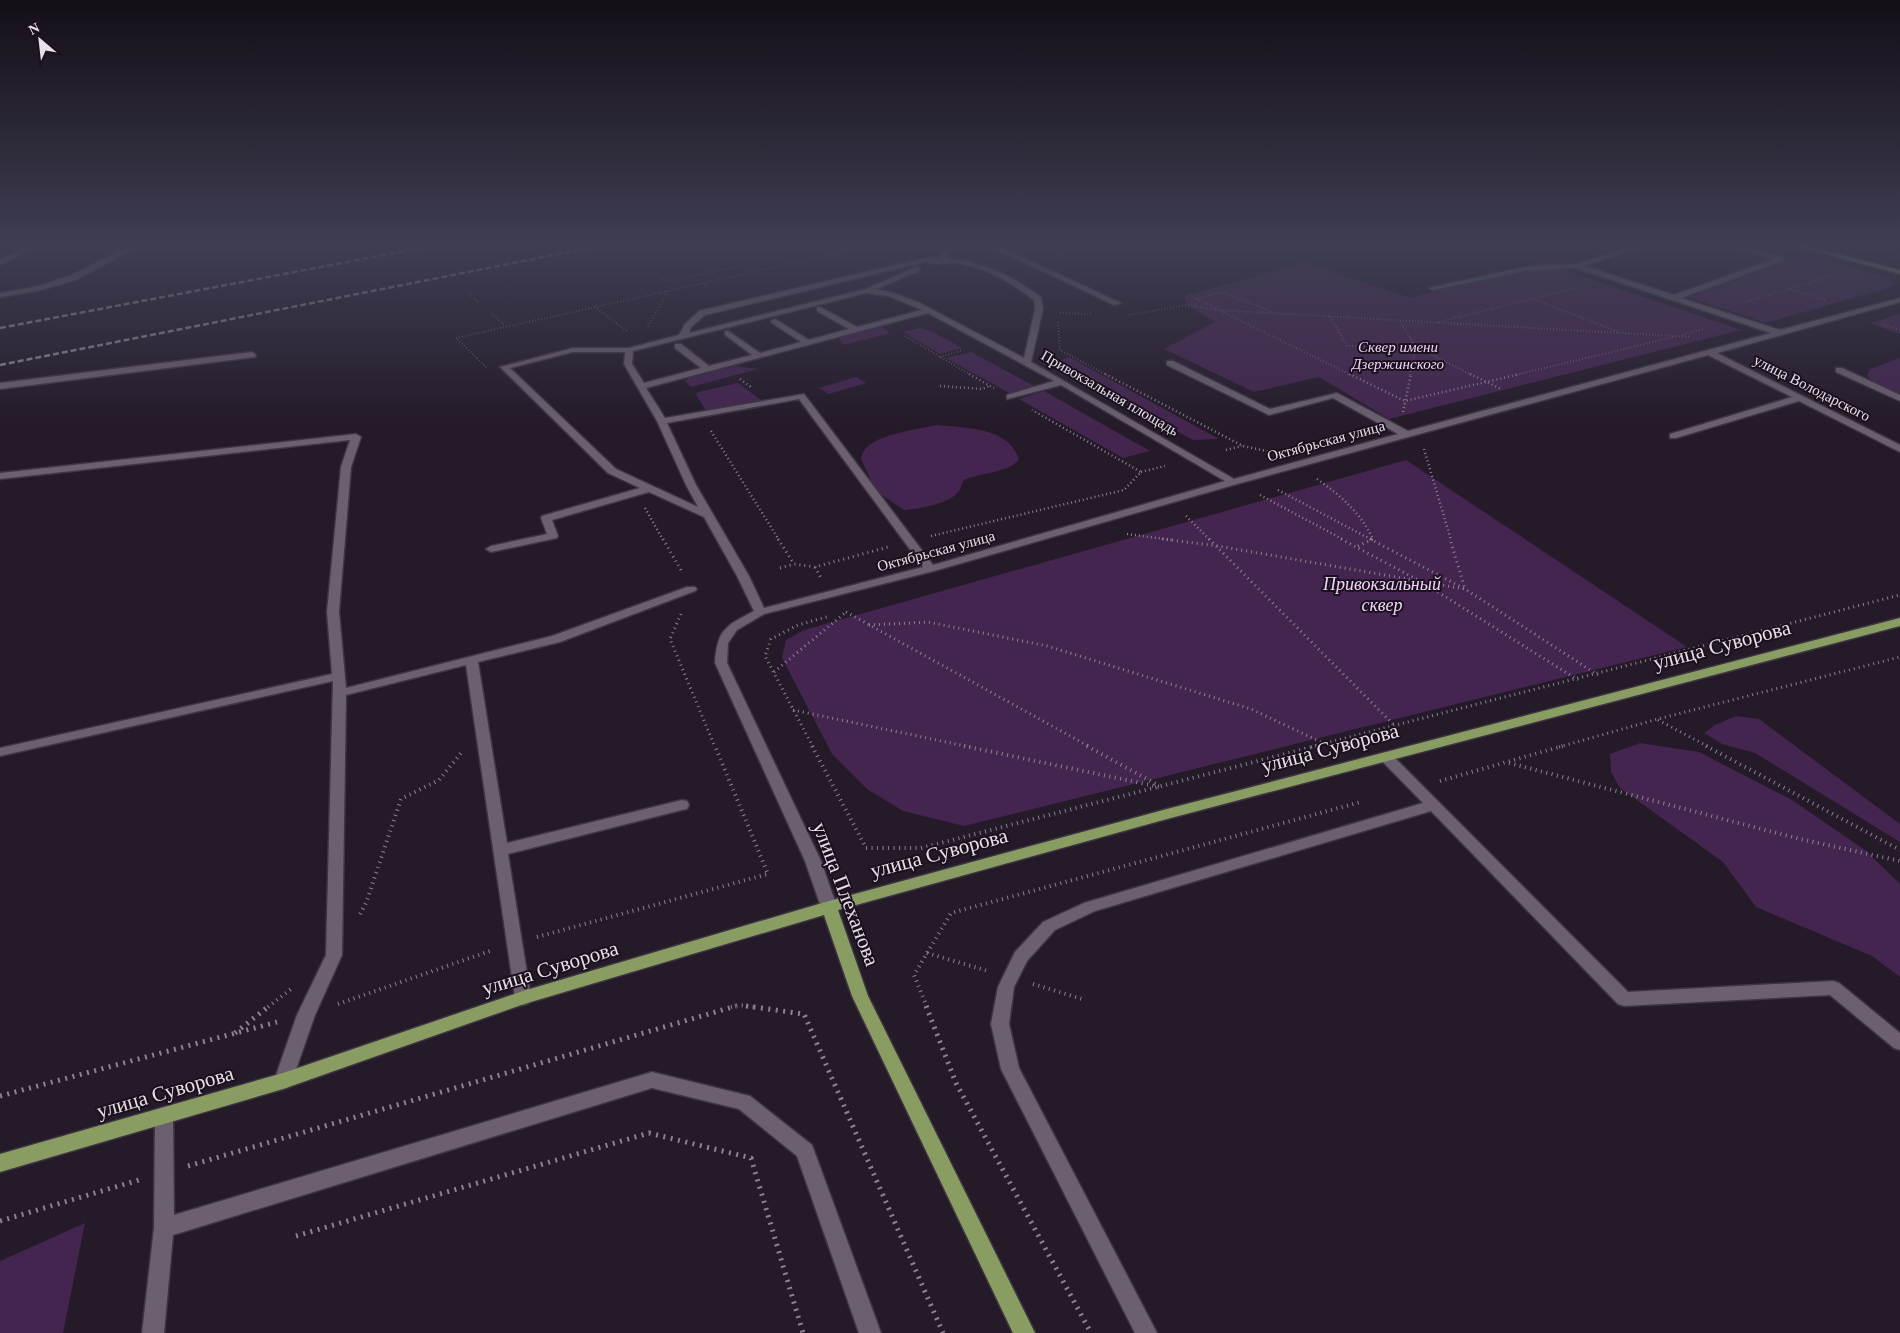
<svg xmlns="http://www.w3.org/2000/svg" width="1900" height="1333" font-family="Georgia,serif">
  <rect width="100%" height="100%" fill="#241a28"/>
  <g fill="#44254f">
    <path d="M 1808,255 L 1888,278 L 1894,283 L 1891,287 L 1766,323 L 1688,297 Z"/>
    <path d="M 1304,263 L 1411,298 L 1503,271 L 1543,263 L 1741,330 L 1389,419 L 1319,377 L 1254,392 L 1164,349 L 1215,322 L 1187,305 L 1184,296 Z"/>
    <path d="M 1900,314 L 1900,334 L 1870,323 Z"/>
    <path d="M 882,327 L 890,333 L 844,345 L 839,338 Z"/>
    <path d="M 920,328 L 931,331 L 962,348 L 940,354 L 903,332 Z"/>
    <path d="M 971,352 L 1036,387 L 1011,394 L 946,358 Z"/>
    <path d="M 1069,357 L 1219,439 L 1193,440 L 1051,364 Z"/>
    <path d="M 1900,358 L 1900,395 L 1876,384 L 1867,376 L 1870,369 Z"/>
    <path d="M 736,366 L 758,369 L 691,387 L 685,381 L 689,378 Z"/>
    <path d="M 856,377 L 866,383 L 829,394 L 819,388 Z"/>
    <path d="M 738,383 L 762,401 L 707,412 L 695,393 Z"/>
    <path d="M 1044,391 L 1150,451 L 1123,458 L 1019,399 Z"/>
    <path d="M 937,425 C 966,428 1010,427 1019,460 C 1004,474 982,472 964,480 C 962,483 961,488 959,491 C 950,504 919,509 904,510 L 876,491 L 861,459 C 862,455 864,450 866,448 C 879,434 918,429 937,425 Z"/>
    <path d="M 1406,460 L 1687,647 L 964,826 L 903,811 L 867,789 L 832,754 L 782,658 L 786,640 L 804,630 Z"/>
    <path d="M 1736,716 L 1759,719 L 1900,824 L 1900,842 L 1755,753 L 1722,744 L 1704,733 L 1715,725 Z"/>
    <path d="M 1640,743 L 1699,752 L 1792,800 L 1865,850 L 1900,884 L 1900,977 L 1872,956 L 1756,907 L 1723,862 L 1620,788 L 1611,772 L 1610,754 Z"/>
    <path d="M 85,1223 L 63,1333 L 0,1333 L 0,1261 Z"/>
  </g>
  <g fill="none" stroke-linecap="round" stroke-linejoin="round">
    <g stroke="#3d3541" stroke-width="3">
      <g id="minor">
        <path d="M 35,243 L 43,243 L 0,265 L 0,260 Z"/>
        <path d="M 136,243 L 144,243 L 76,280 L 36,291 L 0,297 L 0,293 L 35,287 L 70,276 Z"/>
        <path d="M 949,243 L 955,243 L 946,258 C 982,261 1012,276 1041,297 L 1043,309 L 1031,362 L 1234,479 L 1398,434 L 1333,398 L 1269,415 L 1167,365 L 1167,361 L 1173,361 L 1270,409 L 1337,393 L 1408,431 L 1771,333 L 1576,268 L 1525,271 L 1433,290 L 1429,288 L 1525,267 L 1576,264 L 1643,243 L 1652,243 L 1584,266 L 1674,295 L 1773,259 L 1723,243 L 1732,243 L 1783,257 L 1783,261 L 1681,298 L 1780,330 L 1900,298 L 1900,302 L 1717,353 L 1900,445 L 1900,452 L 1799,401 L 1676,438 L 1670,438 L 1670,434 L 1792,397 L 1708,355 L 1237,484 L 934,571 L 764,614 L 737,630 L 728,643 L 727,663 L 821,861 L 837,907 L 835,911 L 829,913 L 823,911 L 821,907 L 805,861 L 715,663 C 717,629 726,626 754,611 L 737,576 L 704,517 L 649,492 L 552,520 L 558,536 L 557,538 L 491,552 L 486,549 L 491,546 L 547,534 L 541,518 L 542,516 L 640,488 L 608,473 L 500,367 L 573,348 L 629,348 L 679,335 L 685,324 L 699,311 L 925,258 L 939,258 ZM 925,262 C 928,262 930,263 932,264 C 937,265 948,262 956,263 C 985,267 1011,282 1034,300 L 1035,309 L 1024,358 L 918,302 L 893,293 L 876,289 L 919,271 L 920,269 L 916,267 L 866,289 L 689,333 L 691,327 L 705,315 ZM 866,293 L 889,296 L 922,310 L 857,327 L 820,307 L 817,307 L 817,311 L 849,329 L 809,340 L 775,319 L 771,321 L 772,323 L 801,342 L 760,353 L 728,331 L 725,331 L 725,335 L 752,355 L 709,366 L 681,344 L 675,344 L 675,348 L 701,368 L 644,383 L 632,364 L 633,351 ZM 928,313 L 1054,381 L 1007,395 L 1007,399 L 1061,385 L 1225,481 L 933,565 L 804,394 L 665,418 L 646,388 ZM 573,352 L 625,352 L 624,364 L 657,421 L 686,485 L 698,507 L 616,469 L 510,368 ZM 799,399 L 923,567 L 764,608 L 749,576 L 696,485 L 667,423 Z"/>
        <path d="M 983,243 L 991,243 L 1121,303 L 1114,305 Z"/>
        <path d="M 252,352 L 256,355 L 255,357 L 0,389 L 0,383 Z"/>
        <path d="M 1836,368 L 1842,368 L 1900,395 L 1900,401 L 1836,372 Z"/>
        <path d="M 356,434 L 361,437 L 351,467 L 339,612 L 346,688 L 552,636 L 687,587 L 695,587 L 697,589 L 695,591 L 560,642 L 478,662 L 507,843 L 682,800 L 687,801 L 689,805 L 687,809 L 682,810 L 508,854 L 531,998 L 529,1003 L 523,1005 L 517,1003 L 515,998 L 466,665 L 346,695 L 342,955 L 315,1015 L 292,1081 L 289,1087 L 283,1089 L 277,1087 L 274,1081 L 297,1015 L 326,955 L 333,681 L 0,756 L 0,748 L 332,674 L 327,612 L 341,467 L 350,440 L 0,479 L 0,473 Z"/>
        <path d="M 1386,752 L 1391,754 L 1628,992 L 1833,981 L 1839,983 L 1900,1033 L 1900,1050 L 1894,1048 L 1830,995 L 1624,1006 L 1618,1004 L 1431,811 L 1095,911 L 1055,930 L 1027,961 L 1014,987 L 1009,1024 L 1019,1068 L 1157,1333 L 1135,1333 L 1001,1069 L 991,1024 L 998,987 L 1015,952 L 1043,922 L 1084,903 L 1423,803 L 1381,760 L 1379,757 L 1381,754 Z"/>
        <path d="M 652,1072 L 750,1096 L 812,1145 L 881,1333 L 859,1333 L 797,1156 L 739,1109 L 652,1088 L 173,1235 L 164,1333 L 142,1333 L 154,1228 L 155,1116 L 157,1110 L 164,1108 L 171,1110 L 173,1116 L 174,1215 Z"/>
      </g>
    </g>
    <g stroke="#3d3541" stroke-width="3">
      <g id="major">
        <path d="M 1787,243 L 1796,243 L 1900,270 L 1900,274 L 1788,244 Z"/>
        <path d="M 1900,618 L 1900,626 L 1167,819 L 838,910 L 868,996 L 1035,1333 L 1013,1333 L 852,996 L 824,915 L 524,1004 L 283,1089 L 0,1172 L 0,1154 L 283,1073 L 523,991 L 829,901 L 1167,809 Z"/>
      </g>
    </g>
    <g stroke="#8b838f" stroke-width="2" stroke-dasharray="0.5 2.5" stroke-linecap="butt">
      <path d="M 1057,243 L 1060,257"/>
      <path d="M 660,277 L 668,281 L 740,266"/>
      <path d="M 702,283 L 709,288"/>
      <path d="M 1790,289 L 1825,300"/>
      <path d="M 469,294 L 480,304"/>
      <path d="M 1533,299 L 1619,332"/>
      <path d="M 1745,302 L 1838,274"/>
      <path d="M 595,307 L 628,332"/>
      <path d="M 1216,308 L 1197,299 L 1222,292 L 1272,312"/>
      <path d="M 1221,311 L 1351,375"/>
      <path d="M 1060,313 L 1093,314"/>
      <path d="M 492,314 L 505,326"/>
      <path d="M 1129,315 L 1187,305 L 1219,310 L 1691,337"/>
      <path d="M 1330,317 L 1347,346 L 1416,347 L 1400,322"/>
      <path d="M 1058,322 L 1060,350 L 1107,375"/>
      <path d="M 1438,322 L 1580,287"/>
      <path d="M 1882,324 L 1900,330"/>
      <path d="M 648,326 L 668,291"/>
      <path d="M 1682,335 L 1705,328"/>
      <path d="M 905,336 L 971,375"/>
      <path d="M 940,357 L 963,350"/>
      <path d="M 486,367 L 456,338 L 884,243"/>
      <path d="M 1410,375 L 1416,347 L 1472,375"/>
      <path d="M 1515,375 L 1674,337"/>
    </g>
    <g stroke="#8b838f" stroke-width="2.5" stroke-dasharray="1 3" stroke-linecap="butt">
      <path d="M 969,374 L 994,388"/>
      <path d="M 1105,374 L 1243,446 L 1271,452"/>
      <path d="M 1349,374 L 1405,401 L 1520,374"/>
      <path d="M 1470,374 L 1501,389"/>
      <path d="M 740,379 L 751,387"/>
      <path d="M 940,386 L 982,389 L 989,386"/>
      <path d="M 1403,412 L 1411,374"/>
      <path d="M 711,431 L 779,540"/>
      <path d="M 1424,449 L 1451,540"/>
      <path d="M 1226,450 L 1242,446"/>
      <path d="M 1141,472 L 1165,466"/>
      <path d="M 1317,479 C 1341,496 1360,512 1373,539 L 1371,540"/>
      <path d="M 1278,490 L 1372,540"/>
      <path d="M 1260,495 L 1344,540"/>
      <path d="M 645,508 L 663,540"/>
      <path d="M 1186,516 L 1210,540"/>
      <path d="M 1127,534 L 1172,540"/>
      <path d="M 931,536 L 1124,490 L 1141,472 L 1032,410"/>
    </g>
    <g stroke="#8b838f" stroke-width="3" stroke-dasharray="1 4" stroke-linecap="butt">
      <path d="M 663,539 L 682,572"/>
      <path d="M 778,539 L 794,564"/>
      <path d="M 1162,539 L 1218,546 L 1465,589 L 1450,539"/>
      <path d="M 1209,539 L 1395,726"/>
      <path d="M 1341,539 L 1420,581"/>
      <path d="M 1370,539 L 1465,589 L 1598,675"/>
      <path d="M 1358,546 L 1373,539"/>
      <path d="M 815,567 L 821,578"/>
      <path d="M 780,568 L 794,564 L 815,567 L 888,547"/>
      <path d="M 1425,584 L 1578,680"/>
      <path d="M 846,612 L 1090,747"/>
      <path d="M 681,614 L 670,639 L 715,747"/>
      <path d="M 869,625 L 928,622 L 1047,646 L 1251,709 L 1325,744"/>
      <path d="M 774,672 L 846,612"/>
      <path d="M 793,710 L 970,747"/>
      <path d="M 1658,720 L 1709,747"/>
      <path d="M 813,747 L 765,656 L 771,639 L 798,625 L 830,616"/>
      <path d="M 1311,747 L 1900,595"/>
      <path d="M 1559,747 L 1658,719 L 1900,657"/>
    </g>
    <g stroke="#8b838f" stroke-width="4" stroke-dasharray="1 4.5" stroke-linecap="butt">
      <path d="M 812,746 L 866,848 L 921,848 L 1316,746"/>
      <path d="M 964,746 L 1160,787"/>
      <path d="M 1087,746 L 1156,784"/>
      <path d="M 1706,746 L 1900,850"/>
      <path d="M 1509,763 L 1800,839 L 1900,861"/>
      <path d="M 1440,781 L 1563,746"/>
      <path d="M 360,914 L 366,903 L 401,799 L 439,780 L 462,752"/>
      <path d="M 537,937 L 768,874 L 715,746"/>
      <path d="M 927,953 L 988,971"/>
      <path d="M 1033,984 L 1082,999"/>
      <path d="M 338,1004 L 493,950"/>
      <path d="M 268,1007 L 291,989"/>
      <path d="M 731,1007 L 739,1005 L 755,1007"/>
      <path d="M 927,1007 L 914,975 L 951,913 L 1361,802"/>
    </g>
    <g stroke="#8b838f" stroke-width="5" stroke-dasharray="2 5.5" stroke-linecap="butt">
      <path d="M 746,1006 L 804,1014 L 943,1333"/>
      <path d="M 926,1006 L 956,1083 L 1091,1333"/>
      <path d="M 235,1033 L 269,1006"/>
      <path d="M 0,1096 L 277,1022"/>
      <path d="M 188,1166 L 736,1006"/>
      <path d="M 0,1221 L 139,1180"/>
      <path d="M 296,1236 L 649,1133 L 751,1158 L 803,1333"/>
    </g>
    <use href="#minor" fill="#6c6070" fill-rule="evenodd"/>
    <use href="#major" fill="#899d63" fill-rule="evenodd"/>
    <g stroke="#918995" stroke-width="2.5" stroke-dasharray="6 3" stroke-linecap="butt">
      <path d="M 0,328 L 447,243"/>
      <path d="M 0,365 L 614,243"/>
    </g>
  </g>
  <linearGradient id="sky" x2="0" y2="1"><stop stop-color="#140e16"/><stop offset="0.57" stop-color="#3f3e53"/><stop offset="1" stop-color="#3f3e53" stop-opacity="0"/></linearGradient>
  <rect width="1900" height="429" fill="url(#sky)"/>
  <g text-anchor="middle" stroke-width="4" stroke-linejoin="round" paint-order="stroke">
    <g font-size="15" font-style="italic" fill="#f2d4fd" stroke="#1b111e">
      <text x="1398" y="352">Сквер имени<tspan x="1398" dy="17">Дзержинского</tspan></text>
    </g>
    <g font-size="15" fill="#e7e0ea" stroke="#1b111e">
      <text transform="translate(1812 388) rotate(27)" y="5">улица Володарского</text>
      <text transform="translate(1110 393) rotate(30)" y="5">Привокзальная площадь</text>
      <text transform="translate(1326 441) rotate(-15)" y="5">Октябрьская улица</text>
      <text transform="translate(936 551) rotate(-15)" y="5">Октябрьская улица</text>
    </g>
    <g font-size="18" font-style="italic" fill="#f2d4fd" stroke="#1b111e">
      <text x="1382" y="590">Привокзальный<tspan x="1382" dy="21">сквер</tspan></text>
    </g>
    <g font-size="21" fill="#e7e0ea" stroke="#1b111e">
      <text transform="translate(1722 645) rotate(-15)" y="7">улица Суворова</text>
      <text transform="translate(1330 748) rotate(-15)" y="7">улица Суворова</text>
      <text transform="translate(939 853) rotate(-15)" y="7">улица Суворова</text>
      <text transform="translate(846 894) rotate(69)" y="7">улица Плеханова</text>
      <text transform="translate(550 968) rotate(-17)" y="7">улица Суворова</text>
      <text transform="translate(165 1092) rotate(-16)" y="7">улица Суворова</text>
    </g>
  </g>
  <g transform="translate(40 40) rotate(332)" stroke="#1b111e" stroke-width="4" paint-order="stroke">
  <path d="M0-4L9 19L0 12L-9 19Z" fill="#e7e0ea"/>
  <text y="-8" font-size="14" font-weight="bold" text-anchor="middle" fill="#e7e0ea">N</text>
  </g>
</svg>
